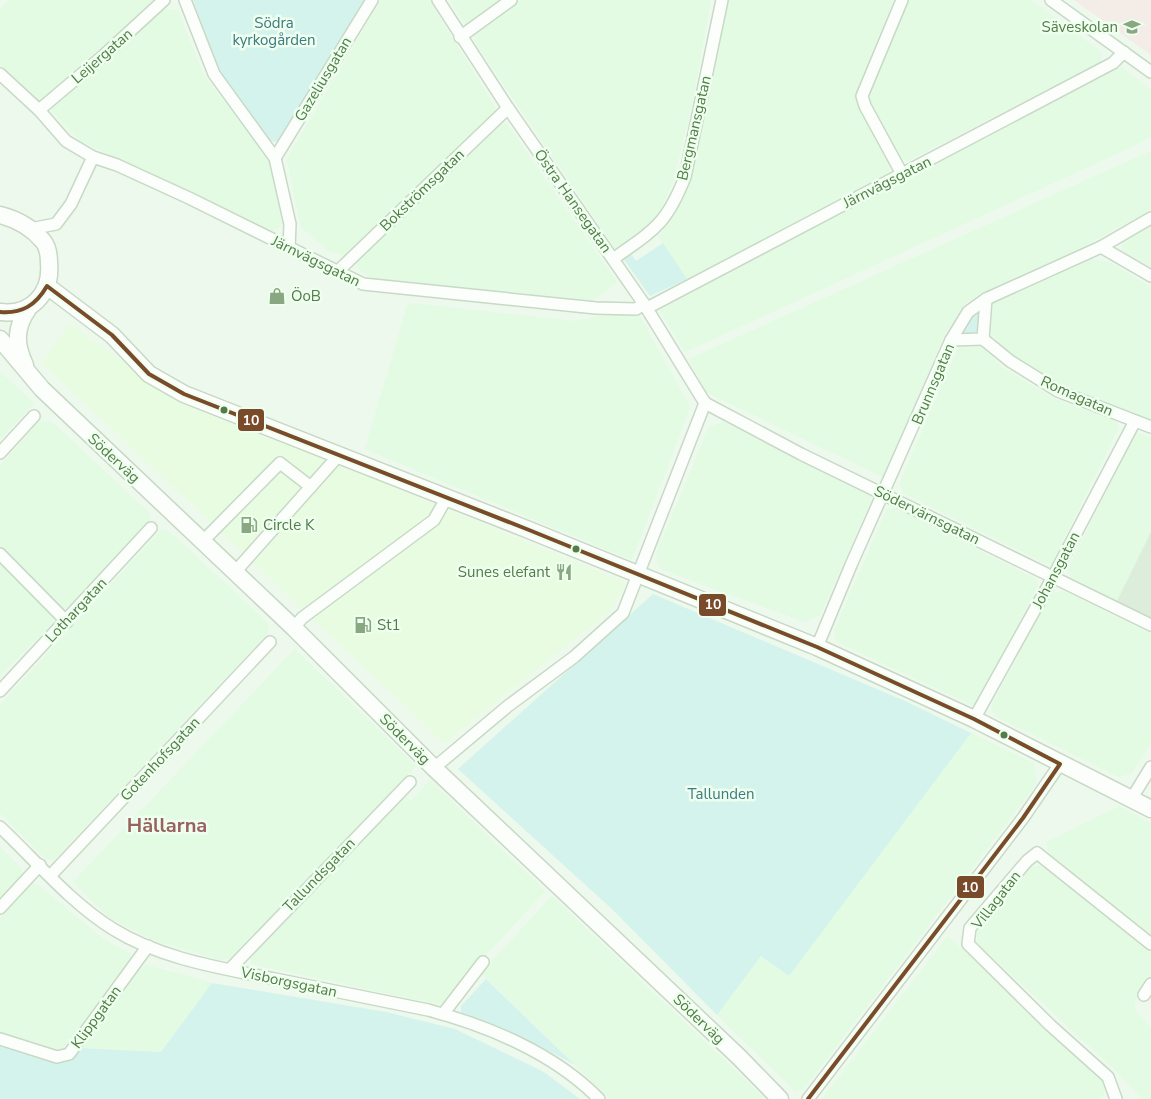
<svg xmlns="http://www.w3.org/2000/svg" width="1151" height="1099" font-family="'Nunito Sans',sans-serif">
  <rect width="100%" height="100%" fill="#ecf9ec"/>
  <g fill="#e2fbe2">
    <path d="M 9,0 L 157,0 L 40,103 L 0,64 L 0,9 Z"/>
    <path d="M 381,0 L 429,0 L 495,107 L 495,114 L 344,255 L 330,252 L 301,227 L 287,159 Z"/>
    <path d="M 450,0 L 503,0 L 469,24 L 464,23 Z"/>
    <path d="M 520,0 L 711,0 L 692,103 L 673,181 L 654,226 L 617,251 L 474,41 L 477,30 Z"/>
    <path d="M 724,0 L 894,0 L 858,87 L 858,106 L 891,166 L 888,174 L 687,279 L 658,236 L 663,231 L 687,185 Z"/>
    <path d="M 906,0 L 1031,0 L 1101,52 L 1101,61 L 908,161 L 898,159 L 866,99 Z"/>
    <path d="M 164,8 L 178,11 L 205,78 L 271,159 L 283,224 L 270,233 L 79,140 L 50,109 Z"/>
    <path d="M 1122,67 L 1151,90 L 1151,136 L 1138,144 L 685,352 L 660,310 L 906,178 Z"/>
    <path d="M 501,123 L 507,124 L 617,282 L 593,300 L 374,279 L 361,272 L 355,261 Z"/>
    <path d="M 1151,151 L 1151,210 L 1083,247 L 982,293 L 965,303 L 946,332 L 883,477 L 706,392 L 689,359 Z"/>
    <path d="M 1151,226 L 1151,267 L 1122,250 L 1122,241 Z"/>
    <path d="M 1091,259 L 1111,263 L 1151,287 L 1151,420 L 1057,385 L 1013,358 L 990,332 L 994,303 Z"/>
    <path d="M 408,303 L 575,321 L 636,309 L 690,407 L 632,560 L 365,449 Z"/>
    <path d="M 967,346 L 982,347 L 1003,368 L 1053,398 L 1116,421 L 1119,427 L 1052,564 L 1046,564 L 903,493 L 900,483 L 958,348 Z"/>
    <path d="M 0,372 L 34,403 L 0,439 Z"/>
    <path d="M 40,421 L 53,423 L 149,513 L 150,520 L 67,608 L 58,606 L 0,547 L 0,466 Z"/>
    <path d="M 724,422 L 873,496 L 820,615 L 805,622 L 663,570 L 658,564 L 656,554 L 709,427 Z"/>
    <path d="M 1136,432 L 1151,438 L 1151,532 L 1117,601 L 1071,577 L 1068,569 Z"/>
    <path d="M 895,508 L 1036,579 L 1038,585 L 978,703 L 972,705 L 837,642 L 834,631 L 887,509 Z"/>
    <path d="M 161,530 L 169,531 L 269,624 L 267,634 L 54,860 L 46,859 L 0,813 L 0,705 Z"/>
    <path d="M 0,562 L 52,613 L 53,623 L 0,676 Z"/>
    <path d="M 1064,591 L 1151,634 L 1151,743 L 1132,773 L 1119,777 L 995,716 L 991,706 L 1052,593 Z"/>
    <path d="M 295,649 L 416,766 L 233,957 L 221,960 L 155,941 L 108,917 L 73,882 Z"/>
    <path d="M 971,733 L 1033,763 L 1037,783 L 803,1090 L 795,1091 L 717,1015 L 761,956 L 789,976 Z"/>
    <path d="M 430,780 L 545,891 L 440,1005 L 252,964 L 250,956 L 405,794 L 411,801 Z"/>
    <path d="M 1120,806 L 1151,824 L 1151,938 L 1049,853 L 1046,842 Z"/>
    <path d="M 0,847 L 22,869 L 23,877 L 0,902 Z"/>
    <path d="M 1042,865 L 1151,953 L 1151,975 L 1135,999 L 1135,1010 L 1151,1028 L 1151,1099 L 1142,1099 L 1114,1069 L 976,942 L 978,931 L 1031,867 Z"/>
    <path d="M 31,884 L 38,885 L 103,939 L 131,954 L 132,960 L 64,1047 L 58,1050 L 0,1032 L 0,918 Z"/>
    <path d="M 552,896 L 762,1096 L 762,1099 L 610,1099 L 481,973 Z"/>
    <path d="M 948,936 L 1106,1081 L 1105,1092 L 1099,1099 L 822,1099 Z"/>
    <path d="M 147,965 L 212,983 L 161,1052 L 79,1048 L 139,969 Z"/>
  </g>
  <path fill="#e8fce2" d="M 69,324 L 124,362 L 359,473 L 626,583 L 610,611 L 444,743 L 42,363 Z"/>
  <path fill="#ddeddc" d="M 1151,532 L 1151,618 L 1117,601 Z"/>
  <path fill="#f4ede7" d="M 1074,0 L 1151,0 L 1151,55 Z"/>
  <g fill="#d5f3ed">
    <path d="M 193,0 L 364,0 L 282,140 L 274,142 L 267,140 L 218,72 Z"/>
    <path d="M 663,243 L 687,279 L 650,296 L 623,258 L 631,254 L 636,261 Z"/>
    <path d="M 979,309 L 982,311 L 977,331 L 970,335 L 959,335 L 972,315 Z"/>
    <path d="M 653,594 L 905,701 L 971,733 L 789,976 L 761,956 L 717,1015 L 613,910 L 458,769 Z"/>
    <path d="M 486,979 L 575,1065 C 537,1044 502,1026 461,1013 L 461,1006 Z"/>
    <path d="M 212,983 L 386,1012 L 455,1029 L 544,1072 L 580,1099 L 0,1099 L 0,1045 L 57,1062 L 71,1058 L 79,1048 L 161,1052 Z"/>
  </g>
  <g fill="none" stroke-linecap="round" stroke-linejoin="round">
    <g stroke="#c8d9c6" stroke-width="14">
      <g id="street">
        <path d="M 185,0 L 214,74 L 275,158 L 290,224 L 289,248"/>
        <path d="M 438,0 L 508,108 L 644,304 L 705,403"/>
        <path d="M 902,0 L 862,96 L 865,106 L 902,174"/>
        <path d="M 1051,0 L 1151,72"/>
        <path d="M 460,37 L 511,0"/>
        <path d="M 0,74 L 39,110 L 66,141 L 93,157 L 117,165 L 189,198 L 363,284 L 596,308 L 636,309 L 644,304"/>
        <path d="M 39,110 L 103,56 L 164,0"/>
        <path d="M 275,158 L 372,0"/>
        <path d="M 30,229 L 56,224 L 71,204 L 93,157"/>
        <path d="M 1101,247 L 1151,276"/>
        <path d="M 613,259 C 654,230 666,225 685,177 L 722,0"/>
        <path d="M 337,272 L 508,108"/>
        <path d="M 647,308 L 1113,63 L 1124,52"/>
        <path d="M 983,339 L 1010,361 L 1058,391 L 1151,427"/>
        <path d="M 951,340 L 983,339 L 986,299"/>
        <path d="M 705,403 L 801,454 L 1151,625"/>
        <path d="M 0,453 L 34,416"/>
        <path d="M 202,542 L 280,463 L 311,487"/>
        <path d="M 0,554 L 67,622"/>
        <path d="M 235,572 L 339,455"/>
        <path d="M 294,628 L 302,618 L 434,520 L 447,497"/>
        <path d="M 817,647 L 851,565 L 951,340 L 968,312 L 986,299 L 1101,247 L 1151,218"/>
        <path d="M 0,691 L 151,528"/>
        <path d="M 974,719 L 1053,577 L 1135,421"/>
        <path d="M 434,768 L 508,706 L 574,657 L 623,613 L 705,403"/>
        <path d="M 1132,798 L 1151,767"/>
        <path d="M 0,827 C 36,861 71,903 113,929 C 161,959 221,968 275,979 C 326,989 377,1000 428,1010 C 489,1026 555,1054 599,1099"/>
        <path d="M 51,875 L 270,642"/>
        <path d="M 0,908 L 40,865"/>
        <path d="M 230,969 L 410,782"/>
        <path d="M 1144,995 L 1151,984"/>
        <path d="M 443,1014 L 483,962"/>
        <path d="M 0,1039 L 57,1057 L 69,1054 L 148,946"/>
        <path d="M 808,1099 L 1023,818 L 1060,764"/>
        <path d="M 1116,1099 L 1108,1077 L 1050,1025 L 968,944 L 970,928 L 1027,861 L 1037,853 L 1151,944"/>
      </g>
    </g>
    <g stroke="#c7d8c4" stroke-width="19">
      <g id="secondary">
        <path d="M 0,215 C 16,219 32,228 43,241 C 48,247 49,255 49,263 C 52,294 30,316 0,312"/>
        <path d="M 47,286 L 112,335 L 149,374 L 184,394 L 529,530 L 817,647 L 974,719 L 1151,809"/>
        <path d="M 0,339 L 42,389 L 294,628 L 434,768 L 739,1057 L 780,1099"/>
        <path d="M 25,365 C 15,344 15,328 28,309"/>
      </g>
    </g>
    <use href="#street" stroke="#fcfefc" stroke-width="11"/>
    <use href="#secondary" stroke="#fcfefc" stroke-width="16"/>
    <g stroke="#efffef" stroke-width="8">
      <path id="bus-1" d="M 0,312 C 22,314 36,305 47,286 L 112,335 L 149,374 L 184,394 L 529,530 L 817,647 L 974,719 L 1060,764 L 1023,818 L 808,1099"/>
    </g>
    <use href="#bus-1" stroke="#7a4b2a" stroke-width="4"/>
  </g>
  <defs>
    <g id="school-bare" transform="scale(1.35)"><path d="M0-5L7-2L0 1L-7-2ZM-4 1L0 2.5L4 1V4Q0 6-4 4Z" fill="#89a881" stroke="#efffef" stroke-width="2.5" paint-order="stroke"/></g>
    <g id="shop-bare" transform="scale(1.35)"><path d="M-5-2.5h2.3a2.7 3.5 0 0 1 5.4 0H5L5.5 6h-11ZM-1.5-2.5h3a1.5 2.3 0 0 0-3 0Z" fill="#89a881" stroke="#efffef" stroke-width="2.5" paint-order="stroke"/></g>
    <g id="fuel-bare" transform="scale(1.35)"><path d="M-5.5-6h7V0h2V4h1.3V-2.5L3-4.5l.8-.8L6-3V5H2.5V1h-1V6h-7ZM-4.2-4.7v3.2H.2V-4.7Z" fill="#89a881" stroke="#efffef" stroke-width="2.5" paint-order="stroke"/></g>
    <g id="restaurant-bare" transform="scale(1.35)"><path d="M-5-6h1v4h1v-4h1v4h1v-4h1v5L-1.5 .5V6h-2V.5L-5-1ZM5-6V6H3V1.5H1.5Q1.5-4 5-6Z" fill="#89a881" stroke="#efffef" stroke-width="2.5" paint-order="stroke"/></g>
  </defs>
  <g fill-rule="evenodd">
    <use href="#school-bare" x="1132" y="27"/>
    <use href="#shop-bare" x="277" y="296"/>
    <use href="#fuel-bare" x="249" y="525"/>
    <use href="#restaurant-bare" x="564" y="572"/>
    <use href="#fuel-bare" x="363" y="625"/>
  </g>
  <g fill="#537c47" stroke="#efffef" stroke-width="2">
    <circle cx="224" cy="410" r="4.5"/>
    <circle cx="576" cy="549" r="4.5"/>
    <circle cx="1004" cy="735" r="4.5"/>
  </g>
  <g text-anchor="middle" stroke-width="5" stroke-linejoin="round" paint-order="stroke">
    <g font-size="15" fill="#3d7a82" stroke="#efffef">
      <text x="274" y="28">Södra<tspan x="274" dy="17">kyrkogården</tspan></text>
      <text x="721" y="799">Tallunden</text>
    </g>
    <g font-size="15" fill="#537c47" stroke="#efffef" text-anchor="start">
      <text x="1118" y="32" text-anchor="end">Säveskolan</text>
      <text x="291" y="301">ÖoB</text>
      <text x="263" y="530">Circle K</text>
      <text x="550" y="577" text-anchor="end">Sunes elefant</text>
      <text x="377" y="630">St1</text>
    </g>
    <g font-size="15" fill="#537c47" stroke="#efffef">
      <text transform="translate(102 56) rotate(-41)" y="5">Leijergatan</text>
      <text transform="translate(323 79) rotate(-59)" y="5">Gazeliusgatan</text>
      <text transform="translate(694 128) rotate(-77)" y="5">Bergmansgatan</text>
      <text transform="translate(887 182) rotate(-27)" y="5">Järnvägsgatan</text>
      <text transform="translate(422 190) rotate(-44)" y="5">Bokströmsgatan</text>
      <text transform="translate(573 201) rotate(55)" y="5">Östra Hansegatan</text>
      <text transform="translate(316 261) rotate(26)" y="5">Järnvägsgatan</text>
      <text transform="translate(933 384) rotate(-67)" y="5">Brunnsgatan</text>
      <text transform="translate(1077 396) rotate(24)" y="5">Romagatan</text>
      <text transform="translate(114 458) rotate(43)" y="5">Söderväg</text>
      <text transform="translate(927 515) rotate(26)" y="5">Södervärnsgatan</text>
      <text transform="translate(1056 570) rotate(-62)" y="5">Johansgatan</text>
      <text transform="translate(76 610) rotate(-47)" y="5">Lothargatan</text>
      <text transform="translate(405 739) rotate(45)" y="5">Söderväg</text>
      <text transform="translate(160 759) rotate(-47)" y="5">Gotenhofsgatan</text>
      <text transform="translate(319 875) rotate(-46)" y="5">Tallundsgatan</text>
      <text transform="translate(996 900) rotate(-52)" y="5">Villagatan</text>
      <text transform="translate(289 982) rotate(12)" y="5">Visborgsgatan</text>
      <text transform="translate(96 1017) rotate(-54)" y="5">Klippgatan</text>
      <text transform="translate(699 1019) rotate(44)" y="5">Söderväg</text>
    </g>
    <g font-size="20" font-weight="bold" fill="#98635f" stroke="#efffef">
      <text x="167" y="832">Hällarna</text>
    </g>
  </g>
  <g stroke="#efffef" stroke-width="2">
    <rect x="237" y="408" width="28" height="24" rx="5" fill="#7a4b2a"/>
    <rect x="698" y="593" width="29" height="24" rx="5" fill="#7a4b2a"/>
    <rect x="956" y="875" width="29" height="24" rx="5" fill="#7a4b2a"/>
  </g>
  <g font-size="14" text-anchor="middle" font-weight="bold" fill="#fff">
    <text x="251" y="425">10</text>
    <text x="713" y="609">10</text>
    <text x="970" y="892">10</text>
  </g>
</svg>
